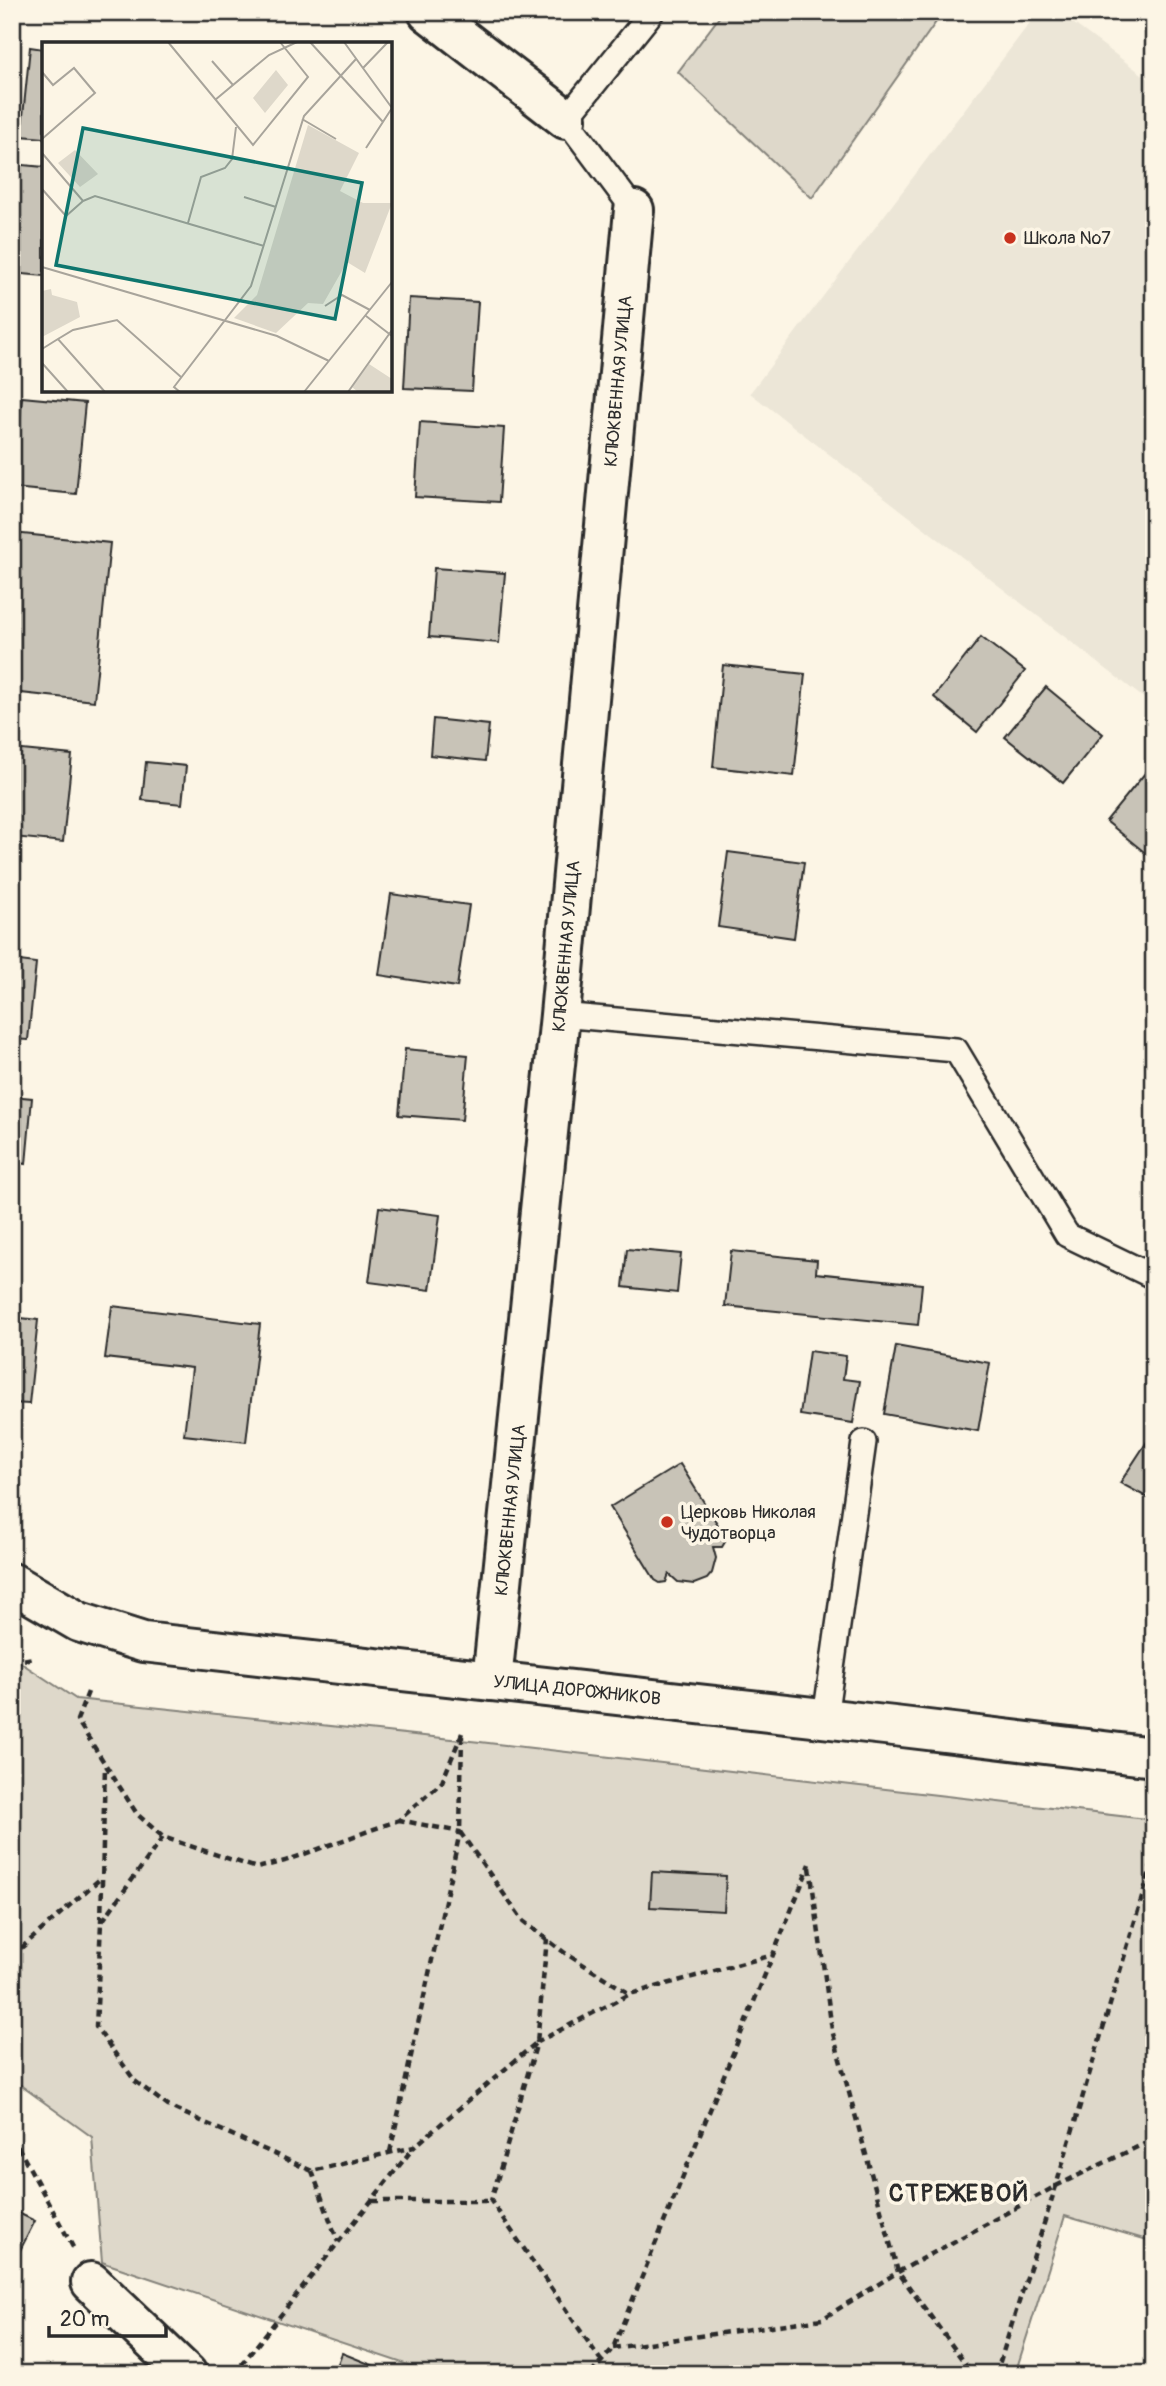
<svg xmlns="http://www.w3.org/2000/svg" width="1166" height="2386" font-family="Pangolin,sans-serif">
  <rect width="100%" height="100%" fill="#fcf5e5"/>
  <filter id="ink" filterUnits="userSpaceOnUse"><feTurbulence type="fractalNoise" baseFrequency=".0143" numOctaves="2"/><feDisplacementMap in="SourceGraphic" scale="14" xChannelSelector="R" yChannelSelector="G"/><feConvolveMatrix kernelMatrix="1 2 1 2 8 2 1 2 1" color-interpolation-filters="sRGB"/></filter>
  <g filter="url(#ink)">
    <path fill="#ece6d7" d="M 1038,12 L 1058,12 L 1154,83 L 1154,706 L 750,393 Z"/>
    <g fill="#ded8ca" stroke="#84827a" stroke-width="2">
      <path d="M 723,12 L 943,12 L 812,198 L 678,72 Z"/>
      <path d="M 12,1657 L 76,1699 L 480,1742 L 1154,1820 L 1154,2242 L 1065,2216 L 1015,2374 L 435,2374 L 102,2262 L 92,2137 L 12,2079 Z"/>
    </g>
    <g fill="#c8c3b7" stroke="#2b2b2b" stroke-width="2">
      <path d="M 30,47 L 44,49 L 44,138 L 21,136 Z"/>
      <path d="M 12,164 L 44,167 L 44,276 L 12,273 Z"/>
      <path d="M 409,298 L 478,302 L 472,391 L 404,388 Z"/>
      <path d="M 22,397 L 85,403 L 76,494 L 13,488 Z"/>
      <path d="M 420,422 L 504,428 L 499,502 L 415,497 Z"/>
      <path d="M 13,533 L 110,543 L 94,701 L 12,692 Z"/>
      <path d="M 434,568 L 505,573 L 499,643 L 429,637 Z"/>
      <path d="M 981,637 L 1025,671 L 977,732 L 934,697 Z"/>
      <path d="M 723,665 L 805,674 L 794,776 L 713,767 Z"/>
      <path d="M 1046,687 L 1103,734 L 1063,783 L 1005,737 Z"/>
      <path d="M 433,719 L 489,725 L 485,761 L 430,755 Z"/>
      <path d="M 12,749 L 72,755 L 63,842 L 14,837 L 12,858 Z"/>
      <path d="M 146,762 L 186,766 L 182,804 L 142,800 Z"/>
      <path d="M 1150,767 L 1154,770 L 1154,860 L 1106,821 Z"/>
      <path d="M 728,852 L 804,862 L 794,938 L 718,927 Z"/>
      <path d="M 391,894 L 469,905 L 457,987 L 379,975 Z"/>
      <path d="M 12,960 L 36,963 L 28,1040 L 12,1039 Z"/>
      <path d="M 405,1049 L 468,1055 L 462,1120 L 399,1115 Z"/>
      <path d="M 12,1096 L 32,1098 L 26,1164 L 12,1162 Z"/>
      <path d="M 12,1187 L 20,1188 L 12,1270 Z"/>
      <path d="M 379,1207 L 440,1215 L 430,1290 L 369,1282 Z"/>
      <path d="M 627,1249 L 681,1254 L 677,1293 L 623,1287 Z"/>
      <path d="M 731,1251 L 817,1260 L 816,1273 L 922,1284 L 918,1325 L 725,1306 Z"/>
      <path d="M 112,1306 L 260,1324 L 246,1442 L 184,1435 L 192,1368 L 105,1358 Z"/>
      <path d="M 12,1317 L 38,1320 L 29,1404 L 12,1403 Z"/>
      <path d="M 896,1346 L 990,1363 L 978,1431 L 884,1414 Z"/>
      <path d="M 809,1351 L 846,1356 L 843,1379 L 860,1381 L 853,1423 L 800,1415 Z"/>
      <path d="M 1154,1431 L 1154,1501 L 1120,1483 Z"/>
      <path d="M 680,1464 L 725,1536 L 725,1542 L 722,1547 L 713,1547 L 716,1558 L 712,1573 L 707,1579 L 694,1584 L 678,1582 L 669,1574 L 666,1582 L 660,1583 L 655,1580 L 610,1507 Z"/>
      <path d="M 652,1872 L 726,1876 L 724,1911 L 650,1907 Z"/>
      <path d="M 12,2210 L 35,2221 L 12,2266 Z"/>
      <path d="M 342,2353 L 394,2374 L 334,2374 Z"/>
    </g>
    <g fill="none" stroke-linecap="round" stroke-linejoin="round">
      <g stroke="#2b2b2b" stroke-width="28">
        <g id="lane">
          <path d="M 634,210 L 566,119 L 652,12"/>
          <path d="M 560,1015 L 956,1050 L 1067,1235 L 1154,1277"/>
          <path d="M 825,1718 L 864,1442"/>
        </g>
      </g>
      <g stroke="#2b2b2b" stroke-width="44">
        <g id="street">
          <path d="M 428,12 L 566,119"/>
          <path d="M 12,1583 L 79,1622 L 143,1642 L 894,1726 L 1154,1757"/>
          <path d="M 492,1681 L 560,1015 L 634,210"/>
          <path d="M 91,2282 L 187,2374"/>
        </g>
      </g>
      <g stroke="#2b2b2b" stroke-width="4.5" stroke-dasharray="7 5" stroke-linecap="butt">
        <path d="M 12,1662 L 33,1658"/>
        <path d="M 88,1692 L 77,1720 L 137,1814 L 163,1837"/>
        <path d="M 462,1733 L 442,1782 L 399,1820 L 285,1861 L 257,1868 L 163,1837 L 101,1923 L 96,2027 L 135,2081 L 168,2106 L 312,2171 L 414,2147 L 537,2042 L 547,1939"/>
        <path d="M 462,1736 L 460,1832 L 523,1921 L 565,1953 L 630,1994"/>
        <path d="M 810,1867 L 832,2030 L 898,2272 L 973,2374"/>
        <path d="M 101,1922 L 105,1766"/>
        <path d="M 12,1956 L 101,1878"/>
        <path d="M 12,2136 L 74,2249"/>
        <path d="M 390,2152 L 460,1832 L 399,1820"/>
        <path d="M 312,2171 L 338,2242"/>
        <path d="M 372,2201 L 491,2201"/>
        <path d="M 613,2348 L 822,2319 L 898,2272 L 1056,2186 L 1154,2139"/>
        <path d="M 602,2362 L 491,2201 L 537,2042 L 630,1994 L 773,1955"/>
        <path d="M 234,2374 L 414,2147"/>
        <path d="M 591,2374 L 613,2348 L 810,1864"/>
        <path d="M 996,2374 L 1056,2186 L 1154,1857"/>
      </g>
      <use href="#lane" stroke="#fcf5e5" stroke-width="23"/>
      <use href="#street" stroke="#fcf5e5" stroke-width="38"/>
    </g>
  </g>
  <g fill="#c8321e" stroke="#fcf5e5" stroke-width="2.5">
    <circle cx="1010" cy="238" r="7"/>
    <circle cx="667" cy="1522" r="7"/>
  </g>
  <g text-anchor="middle" stroke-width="7" stroke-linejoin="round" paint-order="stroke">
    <g font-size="18" fill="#2b2b2b" stroke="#fcf5e5" text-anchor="start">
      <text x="1024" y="244">Школа №7</text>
      <text x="681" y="1518">Церковь Николая<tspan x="681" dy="21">Чудотворца</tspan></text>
    </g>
    <g font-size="18" fill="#2b2b2b" stroke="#fcf5e5">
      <text transform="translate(618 381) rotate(-85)" y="6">КЛЮКВЕННАЯ УЛИЦА</text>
      <text transform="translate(566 946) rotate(-85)" y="6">КЛЮКВЕННАЯ УЛИЦА</text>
      <text transform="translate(510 1510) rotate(-84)" y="6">КЛЮКВЕННАЯ УЛИЦА</text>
      <text transform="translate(577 1690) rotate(6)" y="6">УЛИЦА ДОРОЖНИКОВ</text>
    </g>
    <g font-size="24" font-weight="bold" letter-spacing="2" fill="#2b2b2b" stroke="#fcf5e5">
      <text x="959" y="2201">СТРЕЖЕВОЙ</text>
    </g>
  </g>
  <g transform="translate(42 42)">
    <rect width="350" height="350" fill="#fcf5e5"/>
    <path d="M 234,28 L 246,43 L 223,71 L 211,56 ZM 266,83 L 317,111 L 298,149 L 321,161 L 350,161 L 323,231 L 305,220 L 281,262 L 266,261 L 234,291 L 192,276 L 215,253 ZM 33,108 L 56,132 L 38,145 L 16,121 ZM 9,247 L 10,253 L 35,260 L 38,275 L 0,295 L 0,249 ZM 327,322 L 350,337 L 350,350 L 316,350 L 310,345 Z" fill="#ded8ca"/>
    <path fill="none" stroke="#a8a49b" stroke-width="2" d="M 126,0 L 211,103 L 266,35 L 238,0M 268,0 L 341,80M 302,0 L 350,66M 170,19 L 191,43M 321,26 L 346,0M 0,30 L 11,43 L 32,26 L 53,51 L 0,97M 173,58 L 227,13 L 255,0M 260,77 L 294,97M 324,106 L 350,66M 0,111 L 41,159 L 53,154 L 222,204M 0,147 L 24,174 L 41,159M 202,155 L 234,165M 146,181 L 159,135 L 183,126 L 190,117 L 194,85M 0,225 L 235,294 L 287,319M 283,264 L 300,253 L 328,268M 324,274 L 350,294M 16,297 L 31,288 L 75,278 L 139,335M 0,307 L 16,297 L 63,350M 0,321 L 26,350M 138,350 L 132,345 L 209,244 L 262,74 L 314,17M 262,350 L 350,240M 306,350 L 350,288"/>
    <path fill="#0f766e" fill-opacity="0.15" stroke="#0f766e" stroke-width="3.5" d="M 41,86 L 320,141 L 293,277 L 14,223 Z"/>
    <rect width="350" height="350" fill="none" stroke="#2b2b2b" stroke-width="3.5"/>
  </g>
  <rect width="1166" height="2386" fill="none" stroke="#fcf5e5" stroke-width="42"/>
  <rect x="21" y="21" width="1124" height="2344" fill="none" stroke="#2b2b2b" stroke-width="2.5" filter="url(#ink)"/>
  <path d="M49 2326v10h117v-10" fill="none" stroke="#2b2b2b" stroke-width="3.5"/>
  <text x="60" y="2326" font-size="21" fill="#2b2b2b" stroke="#fcf5e5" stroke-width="5" paint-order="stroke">20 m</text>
</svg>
